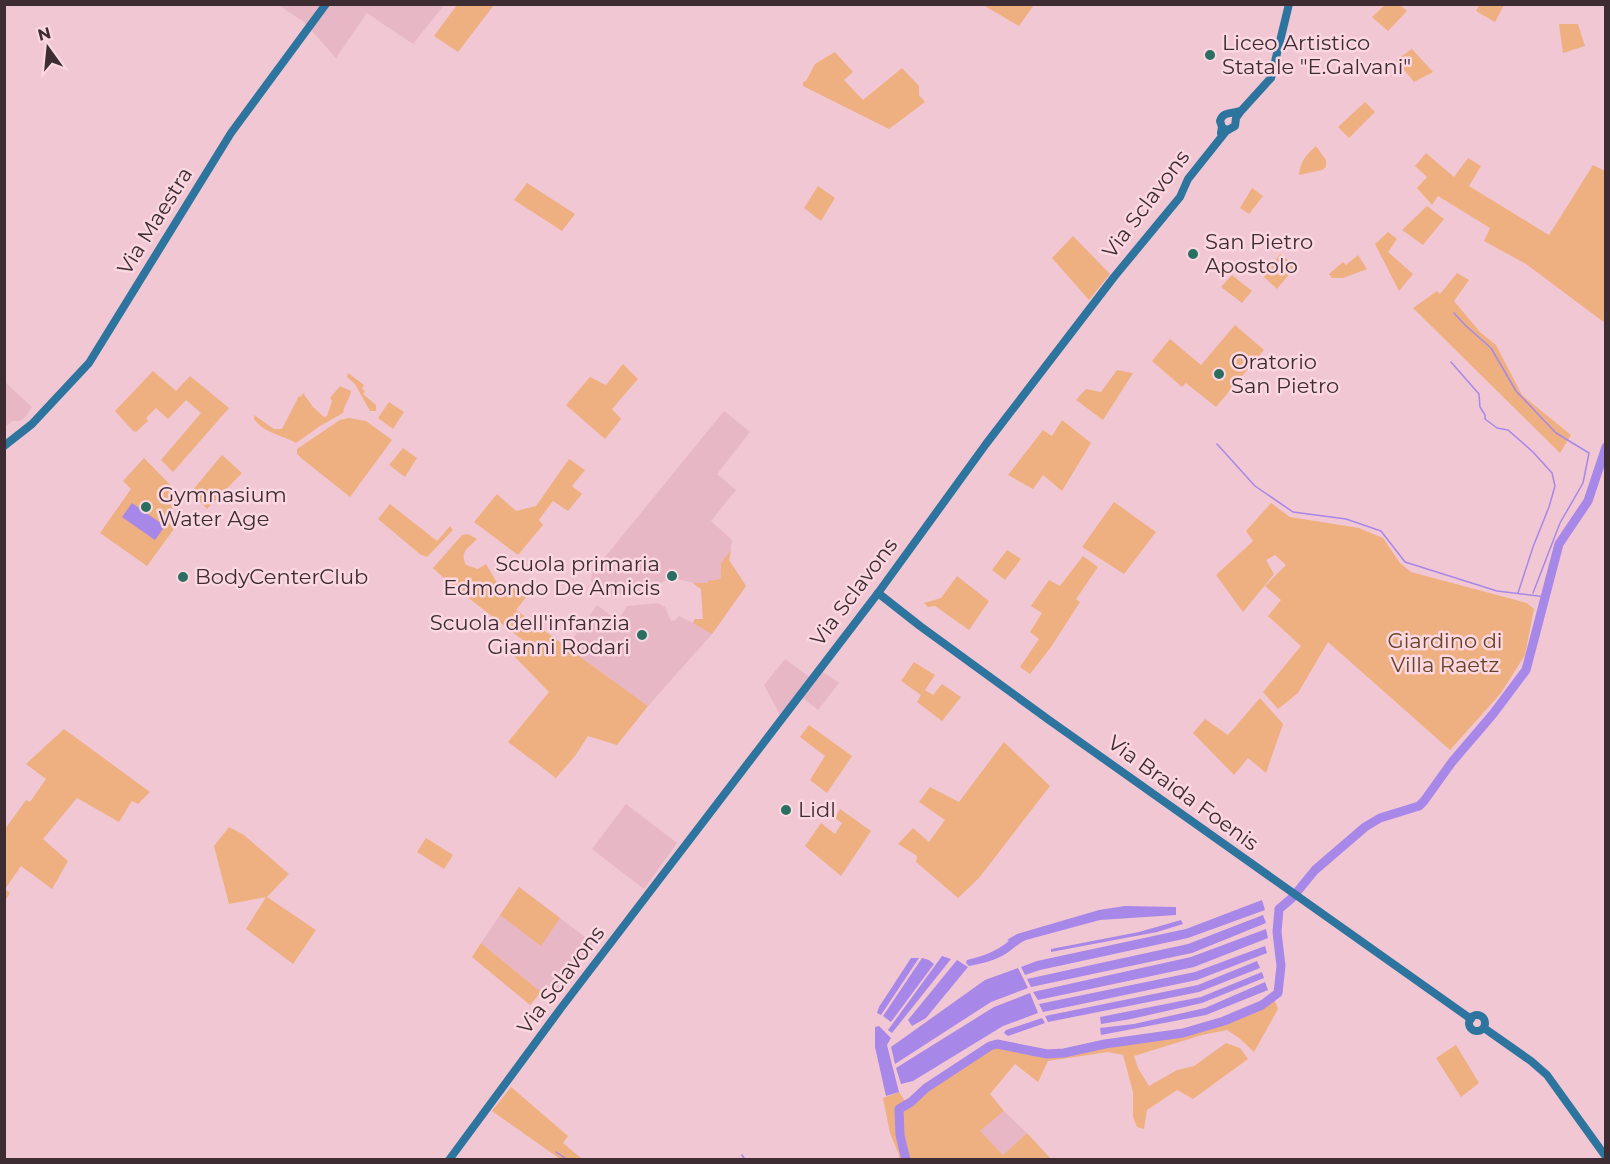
<svg xmlns="http://www.w3.org/2000/svg" width="1610" height="1164" font-family="Montserrat,sans-serif">
  <rect width="100%" height="100%" fill="#f2c7d4"/>
  <g fill="#e8b7c6">
    <path d="M 278,5 L 444,5 L 413,44 L 367,13 L 336,58 L 303,21 Z"/>
    <path d="M 5,382 L 32,407 L 26,416 L 20,421 L 12,421 L 5,427 Z"/>
    <path d="M 724,411 L 750,432 L 717,474 L 736,490 L 711,521 L 732,540 L 729,560 L 746,586 L 712,634 L 648,706 L 567,647 L 597,605 L 618,621 L 627,606 L 658,603 L 665,607 L 671,621 L 676,620 L 679,616 L 693,623 L 695,619 L 703,619 L 701,589 L 691,582 L 672,578 L 658,584 L 650,593 L 610,594 L 597,589 L 591,581 L 592,573 Z"/>
    <path d="M 785,659 L 811,678 L 781,717 L 764,685 Z"/>
    <path d="M 820,670 L 839,683 L 818,710 L 800,696 Z"/>
    <path d="M 626,804 L 677,843 L 644,889 L 592,849 Z"/>
    <path d="M 519,887 L 593,943 L 560,994 L 546,984 L 541,992 L 481,943 Z"/>
    <path d="M 1004,1111 L 1027,1133 L 1003,1155 L 979,1131 Z"/>
  </g>
  <g fill="#eeb081">
    <path d="M 1480,4 L 1504,4 L 1504,5 L 1495,22 L 1476,11 Z"/>
    <path d="M 457,5 L 494,5 L 458,52 L 434,36 Z"/>
    <path d="M 983,5 L 1034,5 L 1019,26 Z"/>
    <path d="M 1385,5 L 1400,5 L 1407,11 L 1388,31 L 1372,17 Z"/>
    <path d="M 1559,24 L 1578,24 L 1585,46 L 1563,53 Z"/>
    <path d="M 1412,49 L 1433,72 L 1414,82 L 1396,60 Z"/>
    <path d="M 835,52 L 853,72 L 844,80 L 863,100 L 902,68 L 919,86 L 919,95 L 925,102 L 889,129 L 803,86 L 803,82 L 806,81 L 815,64 Z"/>
    <path d="M 1365,102 L 1375,112 L 1349,138 L 1338,127 Z"/>
    <path d="M 1316,146 L 1326,160 L 1326,167 L 1322,170 L 1299,175 C 1300,162 1306,155 1316,146 Z"/>
    <path d="M 1426,153 L 1454,177 L 1468,158 L 1481,166 L 1469,186 L 1549,235 L 1593,165 L 1605,171 L 1605,323 L 1526,264 L 1484,241 L 1490,228 L 1438,196 L 1432,205 L 1417,188 L 1427,177 L 1415,166 Z"/>
    <path d="M 527,183 L 575,214 L 562,231 L 514,200 Z"/>
    <path d="M 818,186 L 835,198 L 821,221 L 804,208 Z"/>
    <path d="M 1252,188 L 1263,196 L 1249,214 L 1240,208 Z"/>
    <path d="M 1427,206 L 1444,219 L 1423,245 L 1402,230 Z"/>
    <path d="M 1388,232 L 1397,239 L 1388,252 L 1413,274 L 1399,291 L 1375,244 Z"/>
    <path d="M 1073,236 L 1110,274 L 1089,300 L 1052,258 Z"/>
    <path d="M 1280,254 L 1296,266 L 1277,289 L 1264,277 Z"/>
    <path d="M 1358,255 L 1367,269 L 1343,278 L 1332,278 L 1329,274 L 1343,262 L 1346,265 Z"/>
    <path d="M 1457,273 L 1469,280 L 1454,301 L 1480,332 L 1496,345 L 1522,395 L 1571,435 L 1560,453 L 1413,308 L 1437,291 L 1440,294 Z"/>
    <path d="M 1232,275 L 1252,291 L 1242,303 L 1221,287 Z"/>
    <path d="M 1235,325 L 1264,350 L 1216,407 L 1186,383 L 1182,387 L 1152,361 L 1170,339 L 1201,365 Z"/>
    <path d="M 623,364 L 638,379 L 612,409 L 621,419 L 605,439 L 566,405 L 590,377 L 606,385 Z"/>
    <path d="M 1117,370 L 1133,373 L 1103,420 L 1076,400 L 1086,389 L 1101,392 Z"/>
    <path d="M 153,371 L 176,391 L 190,376 L 229,408 L 173,472 L 161,460 L 201,413 L 186,400 L 168,419 L 156,408 L 146,418 L 148,421 L 136,432 L 133,431 L 115,411 Z"/>
    <path d="M 348,373 L 364,385 L 362,389 L 365,391 L 363,394 L 376,405 L 376,411 L 370,411 L 355,384 L 347,377 Z"/>
    <path d="M 340,386 L 351,391 C 350,399 344,404 343,413 L 320,426 L 296,443 C 282,435 264,433 254,419 L 254,415 L 274,429 L 282,429 L 299,396 L 301,397 L 303,393 L 313,407 L 324,417 L 327,416 L 332,401 L 330,398 Z"/>
    <path d="M 389,402 L 404,412 L 393,429 L 378,418 Z"/>
    <path d="M 349,418 L 366,421 L 392,440 L 350,497 L 301,458 L 297,454 L 297,449 L 340,420 Z"/>
    <path d="M 1062,420 L 1091,443 L 1062,491 L 1043,475 L 1033,489 L 1008,475 L 1043,430 L 1052,436 Z"/>
    <path d="M 403,448 L 417,458 L 405,477 L 389,465 Z"/>
    <path d="M 222,455 L 242,473 L 207,509 L 191,492 Z"/>
    <path d="M 144,458 L 182,497 L 164,517 L 174,529 L 147,566 L 100,533 L 131,489 L 123,481 Z"/>
    <path d="M 569,459 L 585,470 L 572,486 L 582,494 L 568,511 L 553,501 L 539,520 L 543,525 L 518,555 L 474,522 L 497,494 L 516,511 L 536,506 Z"/>
    <path d="M 1114,502 L 1156,532 L 1124,574 L 1082,547 Z"/>
    <path d="M 1271,503 L 1290,517 L 1359,528 L 1383,538 L 1400,563 L 1411,572 L 1527,603 L 1534,609 L 1525,655 L 1501,693 L 1450,750 L 1328,642 L 1298,693 L 1278,709 L 1263,692 L 1301,646 L 1268,616 L 1281,600 L 1265,586 L 1286,565 L 1275,555 L 1266,560 L 1274,574 L 1243,612 L 1216,575 L 1253,541 L 1246,531 Z"/>
    <path d="M 390,504 L 437,541 L 450,526 L 453,530 L 427,557 L 421,555 L 378,519 Z"/>
    <path d="M 468,534 L 477,539 C 469,548 459,551 466,565 L 478,569 L 486,564 L 503,593 L 512,585 L 527,596 L 516,610 L 648,706 L 617,745 L 588,736 L 575,756 L 556,778 L 508,742 L 549,692 L 514,656 L 524,641 L 448,582 L 433,568 L 462,535 Z"/>
    <path d="M 731,550 L 729,560 L 746,586 L 712,634 L 693,623 L 695,619 L 703,619 L 701,589 L 693,583 L 708,583 L 708,581 L 721,579 L 721,563 Z"/>
    <path d="M 1007,550 L 1021,559 L 1005,580 L 992,570 Z"/>
    <path d="M 1083,556 L 1098,567 L 1076,599 L 1080,602 L 1051,647 L 1030,674 L 1020,667 L 1039,639 L 1030,632 L 1042,613 L 1031,606 L 1049,580 L 1060,586 Z"/>
    <path d="M 957,576 L 989,601 L 969,630 L 935,606 L 928,607 L 924,603 L 941,598 Z"/>
    <path d="M 914,662 L 935,675 L 925,690 L 933,695 L 942,684 L 961,697 L 942,721 L 917,702 L 921,695 L 901,681 Z"/>
    <path d="M 1260,698 L 1283,724 L 1266,773 L 1248,758 L 1234,775 L 1193,733 L 1205,719 L 1228,735 Z"/>
    <path d="M 809,725 L 852,756 L 827,793 L 810,780 L 825,756 L 800,737 Z"/>
    <path d="M 64,729 L 150,792 L 138,804 L 132,801 L 119,822 L 77,798 L 43,839 L 68,861 L 52,889 L 21,866 L 5,889 L 10,893 L 5,901 L 5,829 L 26,800 L 30,802 L 46,779 L 26,764 Z"/>
    <path d="M 1004,742 L 1050,786 L 979,878 L 958,898 L 916,862 L 917,856 L 898,844 L 913,828 L 929,842 L 945,820 L 919,802 L 930,787 L 959,802 Z"/>
    <path d="M 840,809 L 871,831 L 841,876 L 805,846 L 821,823 L 835,834 L 842,823 L 835,818 Z"/>
    <path d="M 229,827 L 244,835 L 289,874 L 267,897 L 316,930 L 293,964 L 246,929 L 266,897 L 229,904 L 214,846 Z"/>
    <path d="M 426,838 L 453,855 L 444,869 L 417,852 Z"/>
    <path d="M 519,887 L 560,918 L 541,946 L 500,915 Z"/>
    <path d="M 481,943 L 541,992 L 530,1005 L 472,957 Z"/>
    <path d="M 1270,1001 L 1275,1001 L 1278,1009 L 1254,1052 L 1239,1038 L 1227,1030 L 1202,1035 L 1134,1056 L 1138,1068 L 1149,1086 L 1177,1070 L 1194,1066 L 1226,1043 L 1240,1048 L 1248,1059 L 1193,1099 L 1177,1090 L 1147,1110 L 1144,1129 L 1137,1127 L 1133,1117 L 1133,1092 L 1123,1055 L 1108,1052 L 1048,1061 L 1038,1082 L 1015,1064 L 990,1094 L 1004,1111 L 980,1131 L 1003,1155 L 1027,1133 L 1051,1159 L 899,1159 L 899,1155 L 890,1133 L 883,1098 L 899,1092 L 907,1104 L 926,1088 L 990,1046 L 997,1044 L 1047,1054 L 1064,1053 L 1105,1044 L 1183,1033 L 1224,1021 Z"/>
    <path d="M 1456,1045 L 1479,1083 L 1461,1097 L 1436,1058 Z"/>
    <path d="M 511,1087 L 568,1136 L 563,1143 L 582,1159 L 560,1159 L 492,1111 Z"/>
  </g>
  <g fill="#a787e7">
    <path d="M 132,503 L 165,526 L 155,540 L 122,517 Z"/>
    <path d="M 1262,900 L 1265,910 L 1188,938 L 1040,970 L 1025,975 L 1021,967 L 1037,961 L 1186,929 Z"/>
    <path d="M 1125,906 L 1176,907 L 1176,915 L 1100,920 L 1026,940 C 1017,944 1011,951 1002,956 C 992,961 980,964 969,966 L 966,963 L 967,960 C 982,956 996,952 1009,941 L 1007,940 L 1017,934 L 1099,910 Z"/>
    <path d="M 1263,915 L 1266,923 L 1192,953 L 1031,987 L 1027,979 L 1188,944 Z"/>
    <path d="M 1181,920 L 1183,924 L 1157,932 L 1051,952 L 1051,949 L 1139,932 Z"/>
    <path d="M 1266,929 L 1268,938 L 1194,967 L 1038,1000 L 1033,992 L 1191,957 Z"/>
    <path d="M 1265,946 L 1267,953 L 1197,980 L 1043,1012 L 1039,1004 L 1195,972 Z"/>
    <path d="M 942,956 L 951,959 L 892,1033 L 888,1030 Z"/>
    <path d="M 911,958 L 919,958 L 881,1015 L 877,1013 L 879,1007 Z"/>
    <path d="M 922,958 L 929,960 L 934,964 L 891,1022 L 883,1016 Z"/>
    <path d="M 957,960 L 968,967 L 926,1018 L 912,1026 L 908,1020 Z"/>
    <path d="M 1257,961 L 1260,968 L 1199,992 L 1048,1022 L 1045,1016 L 1198,985 Z"/>
    <path d="M 1018,968 L 1028,988 L 991,1002 L 895,1064 L 891,1047 L 985,980 Z"/>
    <path d="M 1262,972 L 1264,978 L 1202,1003 L 1131,1019 L 1101,1024 L 1100,1017 L 1201,997 Z"/>
    <path d="M 1265,982 L 1268,990 L 1206,1015 L 1101,1035 L 1100,1028 L 1134,1024 L 1205,1008 Z"/>
    <path d="M 1030,993 L 1038,1013 L 1003,1026 L 913,1081 L 901,1084 L 896,1068 L 994,1007 Z"/>
    <path d="M 1042,1018 L 1045,1023 L 1008,1036 L 1004,1033 L 1006,1030 Z"/>
    <path d="M 879,1026 L 891,1038 L 887,1045 L 899,1092 L 886,1096 L 875,1047 L 875,1027 Z"/>
  </g>
  <g fill="none" stroke-linecap="round" stroke-linejoin="round">
    <g stroke="#a787e7" stroke-width="1.5">
      <path d="M 1454,313 L 1465,325 L 1491,348 L 1516,391 L 1556,433 L 1589,453 L 1583,483 L 1560,523 L 1533,593"/>
      <path d="M 1451,362 L 1479,394 L 1480,407 L 1485,415 L 1485,419 L 1497,428 L 1508,430 L 1533,452 L 1552,473 L 1555,486 L 1549,507 L 1533,547 L 1518,593"/>
      <path d="M 1217,444 L 1255,486 L 1293,512 L 1346,519 L 1381,531 L 1405,562 L 1497,591 L 1546,597"/>
      <path d="M 556,1152 L 568,1160"/>
      <path d="M 742,1155 L 745,1160"/>
    </g>
    <path stroke="#a787e7" stroke-width="9" d="M 906,1160 L 900,1135 L 899,1109 L 911,1102 L 926,1088 L 990,1046 L 997,1044 L 1047,1054 L 1064,1053 L 1105,1044 L 1183,1033 L 1224,1021 L 1262,1005 L 1278,993 L 1281,966 L 1277,932 L 1279,909 L 1292,898 L 1315,870 L 1365,827 L 1380,818 L 1419,806 L 1424,801 L 1452,762 L 1493,714 L 1526,670 L 1559,544 L 1588,501 L 1606,447"/>
    <g stroke="#2d749e" stroke-width="8">
      <path d="M 1222,128 L 1228,130 L 1235,126 L 1236,118 L 1241,111 L 1271,78 L 1289,4"/>
      <path d="M 1221,133 L 1222,127 L 1220,121 C 1223,111 1232,114 1240,111"/>
      <path d="M 4,446 L 32,424 L 89,363 L 231,133 L 326,4"/>
      <path d="M 878,593 L 920,626 L 1049,720 L 1471,1019"/>
      <circle cx="1477" cy="1023" r="8"/>
      <path d="M 1484,1028 L 1531,1061 L 1547,1075 L 1606,1157"/>
      <path d="M 449,1160 L 561,1008 L 878,593 L 986,444 L 1114,277 L 1180,197 L 1188,179 L 1227,130"/>
    </g>
  </g>
  <g fill="#2b6f61" stroke="#fad7e1" stroke-width="2">
    <circle cx="1210" cy="55" r="6"/>
    <circle cx="1193" cy="254" r="6"/>
    <circle cx="1219" cy="374" r="6"/>
    <circle cx="146" cy="507" r="6"/>
    <circle cx="672" cy="576" r="6"/>
    <circle cx="183" cy="577" r="6"/>
    <circle cx="642" cy="635" r="6"/>
    <circle cx="786" cy="810" r="6"/>
  </g>
  <g text-anchor="middle" stroke-width="5" stroke-linejoin="round" paint-order="stroke">
    <g font-size="21" fill="#3d2c31" stroke="#fad7e1" text-anchor="start">
      <text x="1222" y="50">Liceo Artistico<tspan x="1222" dy="24">Statale "E.Galvani"</tspan></text>
      <text x="1205" y="249">San Pietro<tspan x="1205" dy="24">Apostolo</tspan></text>
      <text x="1231" y="369">Oratorio<tspan x="1231" dy="24">San Pietro</tspan></text>
      <text x="158" y="502">Gymnasium<tspan x="158" dy="24">Water Age</tspan></text>
      <text x="660" y="571" text-anchor="end">Scuola primaria<tspan x="660" dy="24">Edmondo De Amicis</tspan></text>
      <text x="195" y="584">BodyCenterClub</text>
      <text x="630" y="630" text-anchor="end">Scuola dell'infanzia<tspan x="630" dy="24">Gianni Rodari</tspan></text>
      <text x="798" y="817">Lidl</text>
    </g>
    <g font-size="21" fill="#3d2c31" stroke="#fad7e1">
      <text transform="translate(1146 204) rotate(-53)" y="7">Via Sclavons</text>
      <text transform="translate(155 221) rotate(-58)" y="7">Via Maestra</text>
      <text transform="translate(854 592) rotate(-53)" y="7">Via Sclavons</text>
      <text transform="translate(1183 793) rotate(36)" y="7">Via Braida Foenis</text>
      <text transform="translate(561 980) rotate(-53)" y="7">Via Sclavons</text>
    </g>
    <g font-size="21" fill="#684224" stroke="#fad7e1">
      <text x="1445" y="648">Giardino di<tspan x="1445" dy="24">Villa Raetz</tspan></text>
    </g>
  </g>
  <rect width="1610" height="1164" fill="none" stroke="#3d2c31" stroke-width="12"/>
  <g transform="translate(48 48) rotate(345)" stroke="#fad7e1" stroke-width="4.5" paint-order="stroke">
  <path d="M0-4.5L10 22L0 15L-10 22Z" fill="#3d2c31"/>
  <text y="-9" font-size="16" font-weight="bold" text-anchor="middle" fill="#3d2c31">N</text>
  </g>
</svg>
